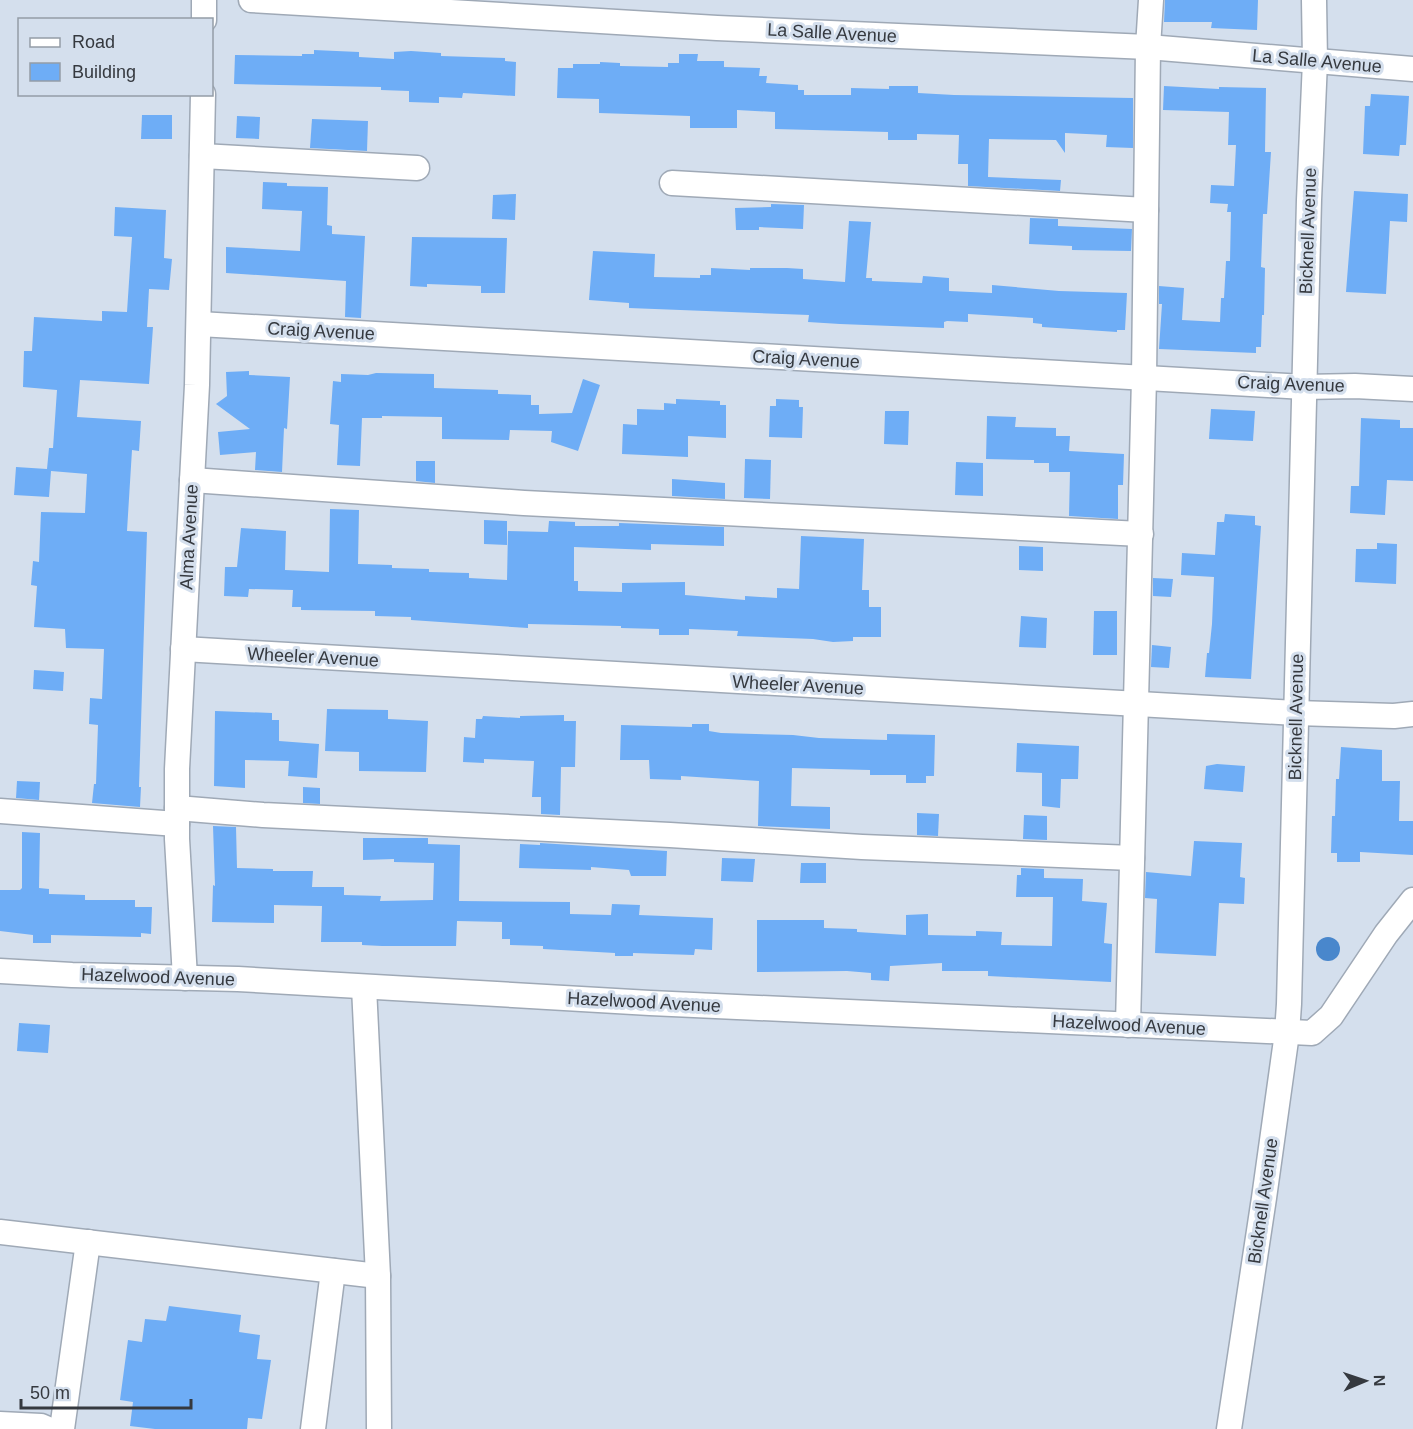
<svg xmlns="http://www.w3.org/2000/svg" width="1413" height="1429" font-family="Helvetica,sans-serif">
  <rect width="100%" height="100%" fill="#d4dfed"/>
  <circle fill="#4987cc" cx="1328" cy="949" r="12"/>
  <g fill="#6eadf6">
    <path d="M 1165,0 L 1258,0 L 1257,30 L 1211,28 L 1212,22 L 1164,22 Z"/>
    <path d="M 314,50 L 359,52 L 359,57 L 394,59 L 394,52 L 411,51 L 441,53 L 441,56 L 505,58 L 505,61 L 516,62 L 515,96 L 463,93 L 462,98 L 439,97 L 439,103 L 409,102 L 409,91 L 381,90 L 381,87 L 234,84 L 235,55 L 302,56 L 302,54 L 314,54 Z"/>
    <path d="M 679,54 L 698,54 L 697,61 L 724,61 L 724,67 L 760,68 L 759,76 L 767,76 L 766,83 L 798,85 L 798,90 L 804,90 L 804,95 L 851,95 L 851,88 L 889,89 L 889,86 L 918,86 L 918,93 L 954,95 L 1133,98 L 1133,148 L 1106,147 L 1107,135 L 1065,133 L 1065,153 L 1056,140 L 989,139 L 988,177 L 1061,180 L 1060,191 L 968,186 L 968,164 L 958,164 L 959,135 L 917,134 L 917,140 L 888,140 L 888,132 L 775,129 L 775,112 L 737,110 L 737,128 L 690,128 L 690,116 L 599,113 L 599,99 L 557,98 L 558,68 L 573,68 L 573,64 L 600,64 L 600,62 L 620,63 L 620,66 L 668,67 L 668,63 L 679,63 Z"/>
    <path d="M 1164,86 L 1219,89 L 1219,87 L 1266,88 L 1265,152 L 1271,152 L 1267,214 L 1263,214 L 1261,267 L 1265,268 L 1264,315 L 1262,315 L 1261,347 L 1256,347 L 1256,353 L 1159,349 L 1162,304 L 1159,304 L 1159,286 L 1184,288 L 1182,320 L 1220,322 L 1221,298 L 1224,298 L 1226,261 L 1230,261 L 1231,212 L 1227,212 L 1228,204 L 1210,203 L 1211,185 L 1234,186 L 1236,145 L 1228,145 L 1229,112 L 1163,110 Z"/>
    <path d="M 1371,94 L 1409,96 L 1406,145 L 1400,145 L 1399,156 L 1363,154 L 1365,106 L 1370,106 Z"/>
    <path d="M 142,115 L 172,115 L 172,139 L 141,139 Z"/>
    <path d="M 237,116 L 260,117 L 259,139 L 236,138 Z"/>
    <path d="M 312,119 L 368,121 L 367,151 L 310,148 Z"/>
    <path d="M 263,182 L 287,183 L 287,186 L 328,187 L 327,225 L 332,226 L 332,234 L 365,236 L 361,318 L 345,317 L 346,281 L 226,273 L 226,247 L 300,251 L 302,211 L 262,209 Z"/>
    <path d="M 1354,191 L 1408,194 L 1407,222 L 1390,221 L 1386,294 L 1346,292 Z"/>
    <path d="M 516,194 L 515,220 L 492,219 L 493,195 Z"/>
    <path d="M 771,204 L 804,205 L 803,229 L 759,227 L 759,230 L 736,230 L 735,208 L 771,207 Z"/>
    <path d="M 115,207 L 166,210 L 164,258 L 172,259 L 169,290 L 149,289 L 147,327 L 153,327 L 149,384 L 80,380 L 77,417 L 141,421 L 139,451 L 132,450 L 127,531 L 147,532 L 139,787 L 141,787 L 140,807 L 92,803 L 94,784 L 96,784 L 98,725 L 89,724 L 90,698 L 102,699 L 104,649 L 66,648 L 65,629 L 34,627 L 37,586 L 31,585 L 33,561 L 39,562 L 41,512 L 85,513 L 87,474 L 51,471 L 49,497 L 14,495 L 16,467 L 47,469 L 49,448 L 53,448 L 57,390 L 23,387 L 24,351 L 32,351 L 34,317 L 102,321 L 102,311 L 127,312 L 132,237 L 114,236 Z"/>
    <path d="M 1030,218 L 1058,219 L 1058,226 L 1132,229 L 1131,251 L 1072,250 L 1072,246 L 1029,244 Z"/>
    <path d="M 849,221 L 871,222 L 866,278 L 872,278 L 872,281 L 922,283 L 923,276 L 949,278 L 949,291 L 992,293 L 992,285 L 1059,291 L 1127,293 L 1125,330 L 1117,330 L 1117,332 L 1042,327 L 1042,324 L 1033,323 L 1033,318 L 968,314 L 968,322 L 947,321 L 944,322 L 944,328 L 840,324 L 808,322 L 809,315 L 629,308 L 629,303 L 589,300 L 593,251 L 655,254 L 654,277 L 700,278 L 700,275 L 711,275 L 711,268 L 750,270 L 750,268 L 787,268 L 803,269 L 803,279 L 845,282 Z"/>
    <path d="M 412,237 L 507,238 L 505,293 L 481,293 L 481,286 L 427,284 L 427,287 L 410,286 Z"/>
    <path d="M 249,371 L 249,375 L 290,377 L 287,429 L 284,428 L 282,472 L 255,470 L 256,452 L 220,455 L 218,432 L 250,429 L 216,404 L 227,396 L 226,372 Z"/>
    <path d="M 376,373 L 434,374 L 434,388 L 498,390 L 498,394 L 531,395 L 531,405 L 539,405 L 539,414 L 572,413 L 583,379 L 600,385 L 578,451 L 551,442 L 552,431 L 510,430 L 509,440 L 442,439 L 442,417 L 382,416 L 382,418 L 362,418 L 360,466 L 337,465 L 339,425 L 330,424 L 333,381 L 341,382 L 341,374 L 368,375 Z"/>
    <path d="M 676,399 L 720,401 L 720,405 L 726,405 L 726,438 L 688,436 L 688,457 L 622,454 L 623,424 L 637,425 L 637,409 L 664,410 L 664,403 L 676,404 Z"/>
    <path d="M 776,399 L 799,400 L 799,407 L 803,407 L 802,438 L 769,437 L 770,406 L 776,406 Z"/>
    <path d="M 1211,409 L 1255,411 L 1253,441 L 1209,439 Z"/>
    <path d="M 885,411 L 909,411 L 908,445 L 884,444 Z"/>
    <path d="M 987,416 L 1016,417 L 1015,427 L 1056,428 L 1056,436 L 1070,436 L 1069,451 L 1124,454 L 1123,485 L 1118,485 L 1118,519 L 1069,516 L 1070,472 L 1049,472 L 1049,463 L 1034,463 L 1034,460 L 986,459 Z"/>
    <path d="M 1361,418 L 1400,420 L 1400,428 L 1413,428 L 1413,481 L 1387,480 L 1385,515 L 1350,513 L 1351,486 L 1359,486 Z"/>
    <path d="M 745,459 L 771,460 L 770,499 L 744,498 Z"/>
    <path d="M 416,461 L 435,461 L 435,483 L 416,481 Z"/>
    <path d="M 956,462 L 983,463 L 983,496 L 955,495 Z"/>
    <path d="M 672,479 L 725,483 L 725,499 L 672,496 Z"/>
    <path d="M 330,509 L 359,510 L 358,564 L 392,565 L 392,568 L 429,569 L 429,572 L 469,573 L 469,578 L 507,580 L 508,531 L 548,532 L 549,521 L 575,522 L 575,526 L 619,526 L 619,523 L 724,527 L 724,546 L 651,544 L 651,550 L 574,547 L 574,581 L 578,581 L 578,591 L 622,592 L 622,583 L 685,582 L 685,595 L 745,600 L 745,596 L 777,598 L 777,588 L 799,589 L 801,536 L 864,539 L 862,590 L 869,590 L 869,607 L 881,607 L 881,637 L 853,637 L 853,641 L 833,642 L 813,639 L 737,636 L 738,631 L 689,629 L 689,635 L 659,635 L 659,629 L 621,628 L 621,626 L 528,624 L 528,628 L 411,620 L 411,617 L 375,616 L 375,611 L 301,610 L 301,607 L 292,607 L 293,590 L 249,589 L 248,597 L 224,596 L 225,567 L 237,567 L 241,528 L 286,531 L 285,570 L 329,572 Z"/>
    <path d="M 1225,514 L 1255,516 L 1255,525 L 1261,526 L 1251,679 L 1205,677 L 1207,653 L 1209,653 L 1212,624 L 1214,577 L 1181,575 L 1182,553 L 1215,555 L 1217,522 L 1224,522 Z"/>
    <path d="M 484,520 L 507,521 L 507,545 L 484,544 Z"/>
    <path d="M 1377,543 L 1397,544 L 1396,584 L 1355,582 L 1356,549 L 1377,549 Z"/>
    <path d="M 1019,546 L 1043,547 L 1043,571 L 1019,570 Z"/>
    <path d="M 1153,578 L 1173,579 L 1171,597 L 1153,596 Z"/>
    <path d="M 1094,611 L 1117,611 L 1117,655 L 1093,655 Z"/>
    <path d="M 1021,616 L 1047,618 L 1046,648 L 1019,647 Z"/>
    <path d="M 1152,645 L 1171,647 L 1169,668 L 1151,667 Z"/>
    <path d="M 34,670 L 64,672 L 63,691 L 33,689 Z"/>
    <path d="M 327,709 L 388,710 L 388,719 L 428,721 L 426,772 L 359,771 L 359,752 L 325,751 Z"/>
    <path d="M 215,711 L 272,713 L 272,720 L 279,720 L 279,741 L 319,744 L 317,778 L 288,776 L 289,761 L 245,760 L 245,788 L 214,786 Z"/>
    <path d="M 564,715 L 564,721 L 576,721 L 575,767 L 561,767 L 560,815 L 541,814 L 541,797 L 532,797 L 534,761 L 484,759 L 484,763 L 463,762 L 464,737 L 475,738 L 476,719 L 482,719 L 483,716 L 520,718 L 520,716 Z"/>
    <path d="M 692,724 L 709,724 L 709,731 L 721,733 L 793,735 L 819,738 L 887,740 L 887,734 L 935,735 L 934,776 L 926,776 L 926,783 L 906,783 L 906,775 L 870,775 L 870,770 L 792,768 L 791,806 L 830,807 L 830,829 L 758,826 L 759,781 L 681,776 L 681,780 L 650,779 L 649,760 L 620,760 L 621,725 L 692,727 Z"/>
    <path d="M 1017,743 L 1079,746 L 1078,779 L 1061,779 L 1060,808 L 1042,806 L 1042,773 L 1016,772 Z"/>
    <path d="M 1341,747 L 1382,750 L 1382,781 L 1400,781 L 1399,821 L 1413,821 L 1413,855 L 1360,852 L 1360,862 L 1337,862 L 1337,853 L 1331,853 L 1332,816 L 1335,816 L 1336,779 L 1339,779 Z"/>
    <path d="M 1217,764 L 1245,766 L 1243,792 L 1204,789 L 1206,766 Z"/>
    <path d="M 17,781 L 40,782 L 39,800 L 16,798 Z"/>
    <path d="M 303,787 L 320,788 L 320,804 L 303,803 Z"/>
    <path d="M 917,813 L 939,814 L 938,836 L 917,835 Z"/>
    <path d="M 1024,815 L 1047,816 L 1047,840 L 1023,839 Z"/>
    <path d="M 213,826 L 236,827 L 237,868 L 273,869 L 273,871 L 313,871 L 312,887 L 344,887 L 344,895 L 381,896 L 380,901 L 433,900 L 434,863 L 394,862 L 394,859 L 363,860 L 363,838 L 428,838 L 428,844 L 460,845 L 459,901 L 570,902 L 570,914 L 611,915 L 612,904 L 640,905 L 639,915 L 713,918 L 712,950 L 695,949 L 694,955 L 633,953 L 633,956 L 615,956 L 615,953 L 543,949 L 543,946 L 510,945 L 510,939 L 502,939 L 502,922 L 457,921 L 456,946 L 382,946 L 362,945 L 362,942 L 321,942 L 322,906 L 274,905 L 274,923 L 212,922 L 213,885 L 215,886 Z"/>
    <path d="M 22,832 L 40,833 L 39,888 L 49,889 L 49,894 L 85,895 L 85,900 L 135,900 L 135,907 L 152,907 L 151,934 L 141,933 L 141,937 L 51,935 L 51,943 L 33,943 L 33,935 L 0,931 L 0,890 L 20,890 L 22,888 Z"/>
    <path d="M 1194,841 L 1242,843 L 1240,877 L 1245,878 L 1244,904 L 1219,903 L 1216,956 L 1155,953 L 1157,899 L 1145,898 L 1146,872 L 1191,876 Z"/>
    <path d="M 540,843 L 667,851 L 666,876 L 631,876 L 629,870 L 591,867 L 591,870 L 519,868 L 520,844 L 540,845 Z"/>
    <path d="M 722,858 L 755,859 L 753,882 L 721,881 Z"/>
    <path d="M 801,863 L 826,863 L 826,883 L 800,883 Z"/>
    <path d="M 1021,868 L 1044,869 L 1044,878 L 1083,879 L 1082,901 L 1107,903 L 1104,943 L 1112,944 L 1111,982 L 988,976 L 988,971 L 942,971 L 942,963 L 890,966 L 889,981 L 871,980 L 871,973 L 847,971 L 757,972 L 757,920 L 824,920 L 824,928 L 857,929 L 857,932 L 906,935 L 906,915 L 928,914 L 928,935 L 976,936 L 976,931 L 1002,932 L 1001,945 L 1052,946 L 1053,897 L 1016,897 L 1017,875 L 1021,875 Z"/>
    <path d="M 19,1023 L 50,1025 L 48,1053 L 17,1051 Z"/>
    <path d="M 169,1306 L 241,1315 L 239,1332 L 260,1335 L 257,1359 L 271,1360 L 262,1419 L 248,1418 L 247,1429 L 155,1429 L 130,1426 L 133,1402 L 120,1400 L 128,1340 L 142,1342 L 145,1319 L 166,1321 Z"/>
  </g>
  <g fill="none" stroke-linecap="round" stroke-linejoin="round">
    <g stroke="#9fa9b6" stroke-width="27">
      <g id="minor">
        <path d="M 204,0 L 204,20"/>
        <path d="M 251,0 L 717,28 L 1148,47 L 1413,69"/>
        <path d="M 202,156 L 417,168"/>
        <path d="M 672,183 L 1146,210"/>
        <path d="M 199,324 L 1304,387 L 1355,386 L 1413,389"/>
        <path d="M 192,480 L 524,503 L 1141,534"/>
        <path d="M 183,649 L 1296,713 L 1394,716 L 1413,714"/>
        <path d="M 177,808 L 263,815 L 670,835 L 862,847 L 1132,858"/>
        <path d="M 0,811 L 177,824"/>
        <path d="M 0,971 L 72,975 L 238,979 L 650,1003 L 1312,1033 L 1331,1016 L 1386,934 L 1413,900"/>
        <path d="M 185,978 L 177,839 L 177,769 L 197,385 L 203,94"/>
        <path d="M 364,987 L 378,1276 L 379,1429"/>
        <path d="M 1128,1025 L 1144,378 L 1148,47 L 1151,0"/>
        <path d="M 0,1232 L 378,1276"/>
        <path d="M 0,1424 L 41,1426 L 48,1429"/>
        <path d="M 62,1429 L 88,1242"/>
        <path d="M 313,1429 L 333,1271"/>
        <path d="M 1229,1429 L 1264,1198 L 1287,1033 L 1289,1004 L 1309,200 L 1315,61 L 1314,0"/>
      </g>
    </g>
    <use href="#minor" stroke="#fff" stroke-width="24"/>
  </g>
  <g text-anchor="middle" stroke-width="6" stroke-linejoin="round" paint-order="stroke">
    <g font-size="18" fill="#35393f" stroke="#d4dfed">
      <text transform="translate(832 33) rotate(3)" y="6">La Salle Avenue</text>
      <text transform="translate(1317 61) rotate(5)" y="6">La Salle Avenue</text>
      <text transform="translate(1308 231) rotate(-88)" y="6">Bicknell Avenue</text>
      <text transform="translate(321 331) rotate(3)" y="6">Craig Avenue</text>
      <text transform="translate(806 359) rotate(3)" y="6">Craig Avenue</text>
      <text transform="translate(1291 384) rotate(2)" y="6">Craig Avenue</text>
      <text transform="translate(189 537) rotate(-87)" y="6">Alma Avenue</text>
      <text transform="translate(313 657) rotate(3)" y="6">Wheeler Avenue</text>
      <text transform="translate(798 685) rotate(3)" y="6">Wheeler Avenue</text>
      <text transform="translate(1296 717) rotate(-89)" y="6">Bicknell Avenue</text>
      <text transform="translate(158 977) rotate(2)" y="6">Hazelwood Avenue</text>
      <text transform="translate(644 1002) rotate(3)" y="6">Hazelwood Avenue</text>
      <text transform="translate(1129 1025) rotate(3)" y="6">Hazelwood Avenue</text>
      <text transform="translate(1263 1201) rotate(-82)" y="6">Bicknell Avenue</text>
    </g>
  </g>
  <rect x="18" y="18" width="195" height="78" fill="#d4dfed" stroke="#949da7" stroke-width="1.5"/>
  <rect x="30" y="38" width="30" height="9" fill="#ffffff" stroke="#949da7" stroke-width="1.5"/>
  <text x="72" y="48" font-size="18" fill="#35393f">Road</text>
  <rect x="30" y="63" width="30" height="18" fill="#6eadf6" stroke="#949da7" stroke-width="1.5"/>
  <text x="72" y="78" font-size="18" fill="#35393f">Building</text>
  <g transform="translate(1365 1381) rotate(88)" stroke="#d4dfed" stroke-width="4.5" paint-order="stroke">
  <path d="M0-4.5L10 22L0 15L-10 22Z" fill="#35393f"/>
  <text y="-9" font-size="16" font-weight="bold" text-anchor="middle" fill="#35393f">N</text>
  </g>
  <path d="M21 1399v9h170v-9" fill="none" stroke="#35393f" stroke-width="3"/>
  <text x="30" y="1399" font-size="18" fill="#35393f" stroke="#d4dfed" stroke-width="4.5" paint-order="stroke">50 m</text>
</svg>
